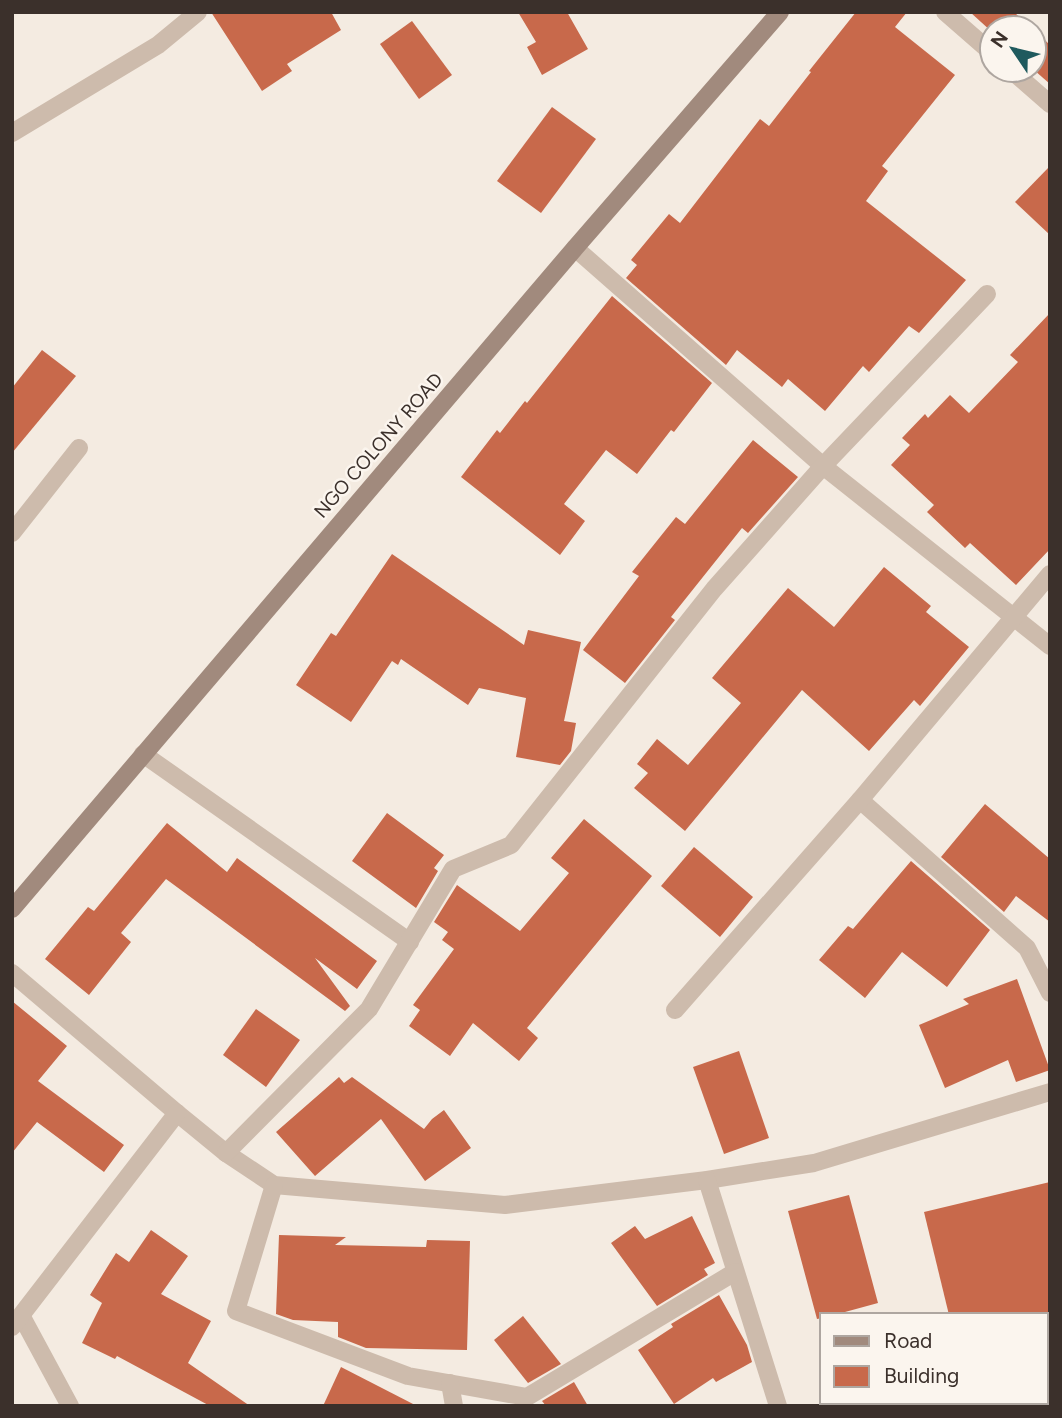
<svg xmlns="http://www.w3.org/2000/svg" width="1062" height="1418" font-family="Figtree,sans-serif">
  <rect width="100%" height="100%" fill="#f4ebe1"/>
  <g fill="#c8694b">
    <path d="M 211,12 L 331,12 L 341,30 L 287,64 L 292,71 L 262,91 Z"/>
    <path d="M 518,12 L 567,12 L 588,49 L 542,75 L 527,47 L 536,42 Z"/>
    <path d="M 856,12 L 907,12 L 895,27 L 955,75 L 882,166 L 888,171 L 866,201 L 966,280 L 919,333 L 909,326 L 869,372 L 863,366 L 825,411 L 788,379 L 782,387 L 737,350 L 726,365 L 626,278 L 637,265 L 631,260 L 669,214 L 680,223 L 760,119 L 769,126 L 811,72 L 809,71 Z"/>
    <path d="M 970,12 L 1014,12 L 1031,28 L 992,28 L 992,32 Z"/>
    <path d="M 412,21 L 452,75 L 419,99 L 380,44 Z"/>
    <path d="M 1034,30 L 1050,45 L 1050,84 L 1034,70 Z"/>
    <path d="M 552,107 L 596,139 L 541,213 L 497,181 Z"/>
    <path d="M 1050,166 L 1050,235 L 1015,202 Z"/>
    <path d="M 612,296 L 712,383 L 674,432 L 671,430 L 637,474 L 606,450 L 564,504 L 585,521 L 560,555 L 461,477 L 497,430 L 500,433 L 525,401 L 527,403 Z"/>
    <path d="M 1050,313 L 1050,549 L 1016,585 L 970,543 L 965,548 L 927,512 L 934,505 L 891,465 L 910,445 L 902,438 L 925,414 L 928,418 L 950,395 L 969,413 L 1018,362 L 1010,355 Z"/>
    <path d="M 42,350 L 76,376 L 12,453 L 12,388 Z"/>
    <path d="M 753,440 L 798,477 L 748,533 L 742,528 L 671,617 L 675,620 L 625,683 L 583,650 L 639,576 L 632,572 L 676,517 L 685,524 Z"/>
    <path d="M 392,554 L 524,645 L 528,630 L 581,642 L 564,721 L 576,723 L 571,751 L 560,765 L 516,757 L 526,698 L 479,688 L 468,705 L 401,659 L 398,665 L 392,661 L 351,722 L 296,685 L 331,633 L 336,636 Z"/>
    <path d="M 884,567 L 931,606 L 926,612 L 969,647 L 920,706 L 914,700 L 869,751 L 802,690 L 685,831 L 634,788 L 648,773 L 637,764 L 657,739 L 688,765 L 741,703 L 712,678 L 788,588 L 834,627 Z"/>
    <path d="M 985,804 L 1050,859 L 1050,922 L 1016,896 L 1004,912 L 941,857 Z"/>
    <path d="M 387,813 L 444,855 L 434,868 L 438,871 L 416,908 L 352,861 Z"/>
    <path d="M 584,819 L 652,876 L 527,1028 L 538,1038 L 519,1061 L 473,1023 L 450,1056 L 409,1026 L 420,1010 L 413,1005 L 454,949 L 442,940 L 448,932 L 434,922 L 457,885 L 520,931 L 569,873 L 551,858 Z"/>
    <path d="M 167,823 L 227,872 L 237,858 L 377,961 L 357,989 L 315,958 L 350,1006 L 345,1011 L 166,879 L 121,933 L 131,942 L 89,995 L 45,959 L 88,907 L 94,911 Z"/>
    <path d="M 694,847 L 753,897 L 720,937 L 661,886 Z"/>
    <path d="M 911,861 L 990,930 L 947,987 L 902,952 L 865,998 L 819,960 L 848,926 L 853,929 Z"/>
    <path d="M 1017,979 L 1050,1070 L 1016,1082 L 1008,1060 L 945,1088 L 919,1025 L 969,1004 L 963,999 Z"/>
    <path d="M 12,1001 L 67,1046 L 38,1081 L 124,1145 L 104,1172 L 37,1122 L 12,1153 Z"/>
    <path d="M 256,1009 L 300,1040 L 266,1087 L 223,1055 Z"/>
    <path d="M 739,1051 L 769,1138 L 724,1154 L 693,1067 Z"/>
    <path d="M 339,1077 L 344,1083 L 352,1077 L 424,1129 L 432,1119 L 444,1110 L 471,1148 L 425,1181 L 381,1119 L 315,1176 L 276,1132 Z"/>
    <path d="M 1050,1182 L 1050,1315 L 949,1315 L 924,1212 Z"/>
    <path d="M 849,1195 L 878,1303 L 834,1315 L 822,1315 L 822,1318 L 817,1319 L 788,1211 Z"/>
    <path d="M 692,1216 L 715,1263 L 704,1269 L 708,1275 L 657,1306 L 611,1243 L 635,1226 L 645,1239 Z"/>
    <path d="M 151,1230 L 188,1256 L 161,1294 L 211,1321 L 188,1363 L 250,1406 L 210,1406 L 117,1356 L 115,1359 L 82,1343 L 102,1303 L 90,1295 L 116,1253 L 129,1262 Z"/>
    <path d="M 279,1235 L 346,1237 L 335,1245 L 426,1247 L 427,1240 L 470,1241 L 467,1350 L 366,1348 L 338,1337 L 338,1322 L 293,1320 L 276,1314 Z"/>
    <path d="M 719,1295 L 747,1345 L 752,1362 L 716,1382 L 713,1378 L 674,1404 L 638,1350 L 673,1327 L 671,1324 Z"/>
    <path d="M 523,1316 L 561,1364 L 528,1383 L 494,1340 Z"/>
    <path d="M 341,1367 L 417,1406 L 323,1406 Z"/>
    <path d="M 574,1382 L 588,1406 L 546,1406 L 542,1401 Z"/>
  </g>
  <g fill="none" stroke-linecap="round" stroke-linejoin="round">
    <g stroke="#cdbbac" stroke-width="18">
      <path d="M 945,12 L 992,53"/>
      <path d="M 1011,70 L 1050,104"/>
      <path d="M 12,133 L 158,45 L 198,12"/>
      <path d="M 575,248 L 823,466 L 1050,646"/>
      <path d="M 12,533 L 79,448"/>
      <path d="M 143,754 L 410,942"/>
      <path d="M 860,800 L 1027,948 L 1050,993"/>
      <path d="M 12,973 L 177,1113 L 226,1153 L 274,1185 L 505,1205 L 707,1180 L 814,1163 L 1050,1092"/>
      <path d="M 675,1010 L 860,800 L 1050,574"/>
      <path d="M 226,1153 L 369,1009 L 453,869 L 511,845 L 714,589 L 823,466 L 987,294"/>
      <path d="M 707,1180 L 778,1406"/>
      <path d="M 274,1185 L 236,1311 L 408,1376 L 527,1397 L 735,1272"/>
      <path d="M 22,1317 L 70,1406"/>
      <path d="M 12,1327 L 177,1113"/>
      <path d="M 1046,1361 L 1050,1360"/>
      <path d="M 450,1383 L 454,1406"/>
      <path d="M 889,1406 L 901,1402"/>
    </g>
    <path stroke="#a18a7d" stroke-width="18" d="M 12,909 L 575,248 L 780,12"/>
  </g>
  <g text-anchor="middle" stroke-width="5" stroke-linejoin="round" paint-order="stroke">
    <g font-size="19" fill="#3b302b" stroke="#fbf5ee">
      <text transform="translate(378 445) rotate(-49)" y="7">NGO COLONY ROAD</text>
    </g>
  </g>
  <rect width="1062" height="1418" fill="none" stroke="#3b302b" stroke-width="28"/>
  <rect x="820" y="1313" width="228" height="91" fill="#fbf5ee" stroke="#aea6a0" stroke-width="2"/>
  <rect x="834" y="1336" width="35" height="10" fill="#a18a7d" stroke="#aea6a0" stroke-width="2"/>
  <text x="884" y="1348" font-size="21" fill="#3b302b">Road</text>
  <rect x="834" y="1366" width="35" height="21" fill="#c8694b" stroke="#aea6a0" stroke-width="2"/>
  <text x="884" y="1383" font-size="21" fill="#3b302b">Building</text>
  <g transform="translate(1013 49) rotate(305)"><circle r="33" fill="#fbf5ee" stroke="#aea6a0" stroke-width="2"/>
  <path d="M0-5L12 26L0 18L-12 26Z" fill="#1f5a5e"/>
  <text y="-10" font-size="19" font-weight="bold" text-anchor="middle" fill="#3b302b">N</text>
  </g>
</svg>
